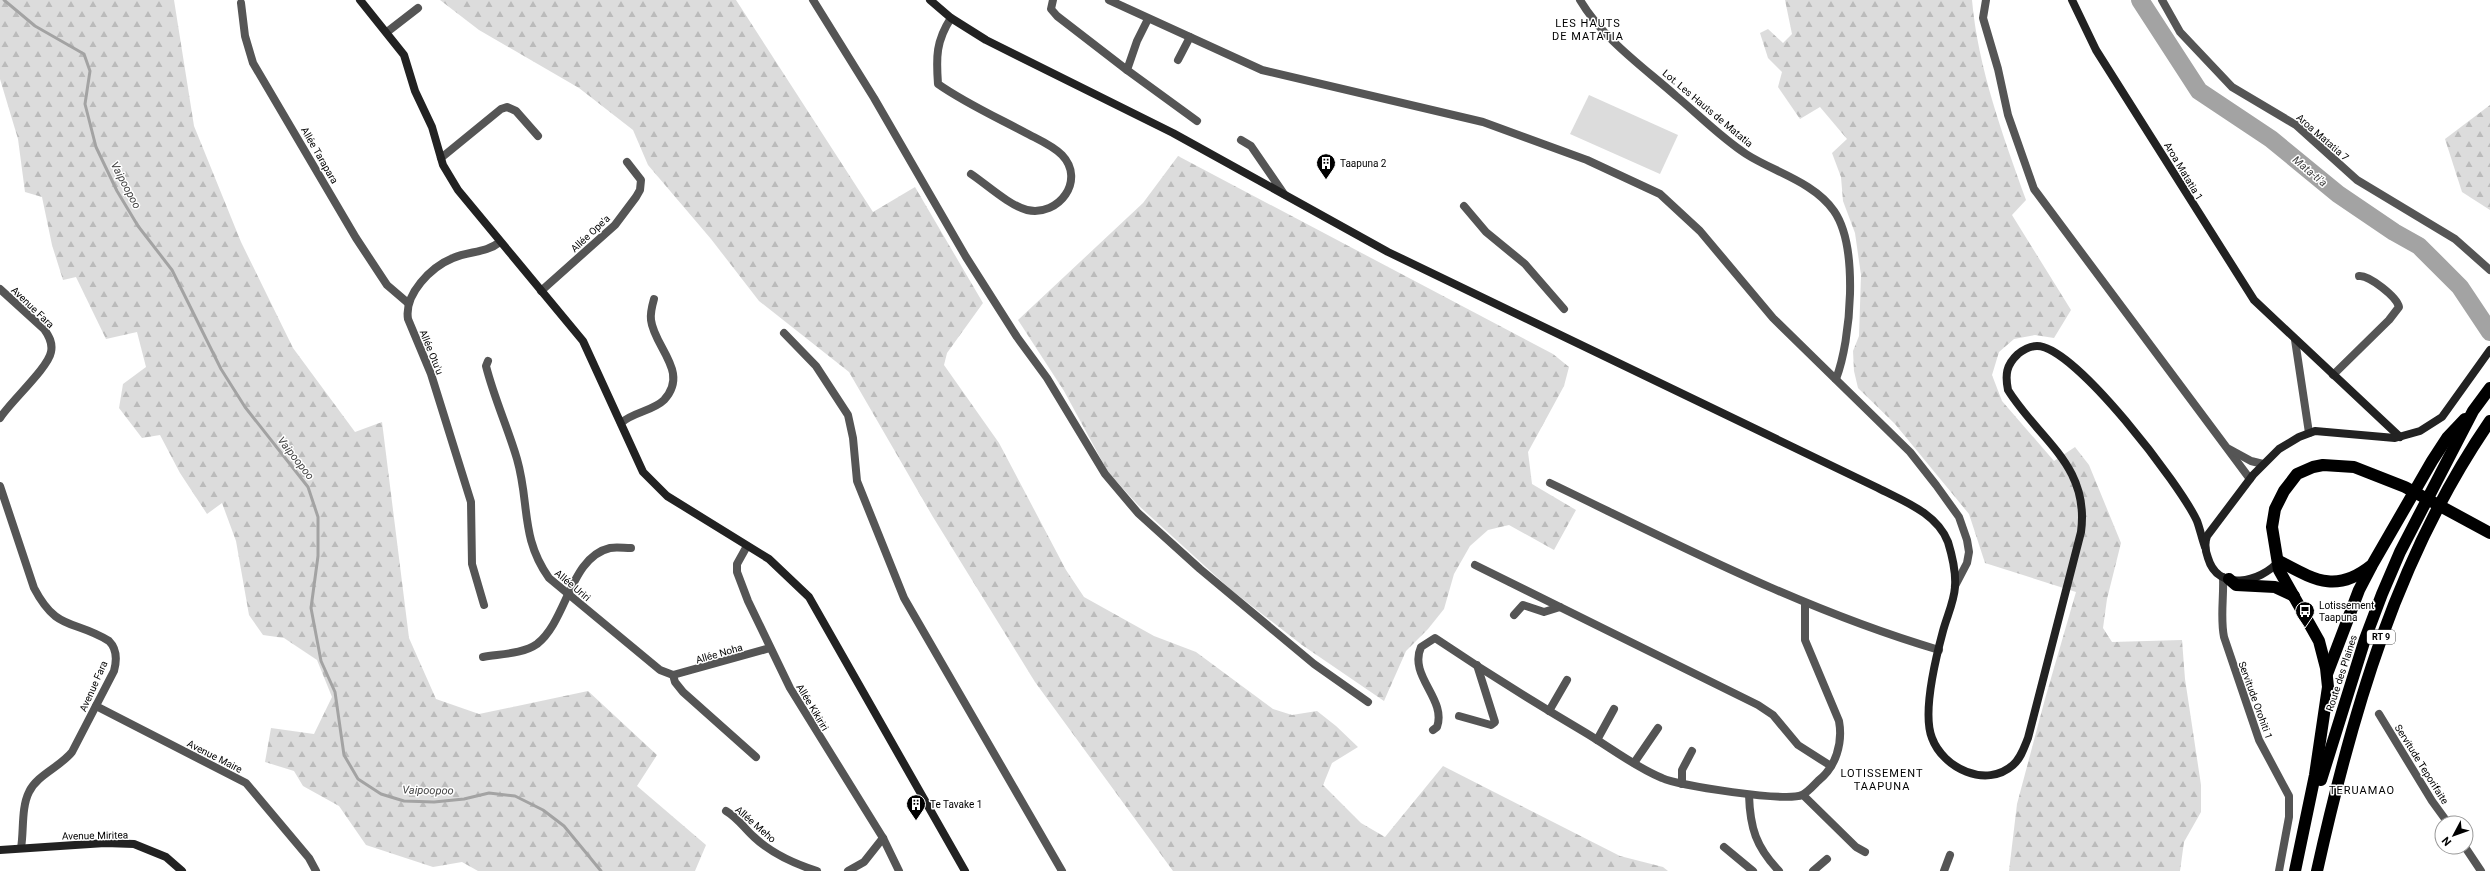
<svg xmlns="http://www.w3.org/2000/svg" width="2490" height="871" font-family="Roboto,sans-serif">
  <defs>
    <pattern id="forest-firs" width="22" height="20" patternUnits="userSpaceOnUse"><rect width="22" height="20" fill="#dcdcdc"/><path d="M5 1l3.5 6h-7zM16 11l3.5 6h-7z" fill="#bbb"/></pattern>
  </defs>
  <rect width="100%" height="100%" fill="#fff"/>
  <g fill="url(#forest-firs)">
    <path d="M 0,0 L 174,0 L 194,126 L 241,242 L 293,348 L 355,432 L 382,422 L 409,638 L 436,699 L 479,714 L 588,691 L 657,755 L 637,786 L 706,845 L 695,871 L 478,871 L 462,862 L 433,867 L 366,845 L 339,806 L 303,786 L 294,771 L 265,762 L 271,728 L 314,734 L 332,697 L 317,660 L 284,638 L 263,635 L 249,615 L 236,541 L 222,503 L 207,514 L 180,473 L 160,435 L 142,438 L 119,408 L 123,384 L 146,367 L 137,332 L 106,339 L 76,277 L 63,280 L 52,245 L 42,197 L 25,192 L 18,139 L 0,79 Z"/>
    <path d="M 440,0 L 736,0 L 873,212 L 915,187 L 983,303 L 947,353 L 944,365 L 999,443 L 1066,570 L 1084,597 L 1154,636 L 1196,652 L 1273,709 L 1292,715 L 1317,711 L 1336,726 L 1358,747 L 1332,763 L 1323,785 L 1361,823 L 1385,837 L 1443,766 L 1620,856 L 1663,867 L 1668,871 L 1173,871 L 1035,682 L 933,517 L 849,372 L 759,301 L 711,239 L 648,165 L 633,130 L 579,88 L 479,30 Z"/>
    <path d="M 1785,0 L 1972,0 C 1978,68 2003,136 2026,200 L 2012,215 L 2071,310 L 2054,338 L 2035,335 L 2014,339 L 1999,352 L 1992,375 L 2002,401 L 2054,461 L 2075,447 L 2089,465 L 2121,543 L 2107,599 L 2103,628 L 2112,642 L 2182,640 L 2185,679 L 2201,785 L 2201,812 L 2184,842 L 2180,871 L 2009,871 L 2017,804 L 2045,699 L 2076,592 L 1985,563 L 1969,514 L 1895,424 L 1858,388 L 1854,371 L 1853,351 L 1859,336 L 1861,275 L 1855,233 L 1843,201 L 1841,177 L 1832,153 L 1847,139 L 1820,107 L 1800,119 L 1778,87 L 1782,72 L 1768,58 L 1760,33 L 1768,29 L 1783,43 L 1792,34 Z"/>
    <path d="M 2490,105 L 2490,210 L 2462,192 L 2445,139 Z"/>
    <path d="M 1178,156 L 1553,354 L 1569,367 L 1564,386 L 1528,452 L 1532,484 L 1576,510 L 1554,550 L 1509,525 L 1488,530 L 1470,546 L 1454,574 L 1444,609 L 1428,629 L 1406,651 L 1384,701 L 1302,645 L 1230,589 L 1138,505 L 1108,472 L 1064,391 L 1018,320 L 1143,203 Z"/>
  </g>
  <path fill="#dcdcdc" d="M 1589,95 L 1678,135 L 1660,174 L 1570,134 Z"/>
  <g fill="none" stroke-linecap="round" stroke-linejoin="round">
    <path stroke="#a3a3a3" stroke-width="3" d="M 4,0 L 35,26 L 84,54 L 90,71 L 85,104 L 96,147 L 117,191 L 138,226 L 172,270 L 221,369 L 245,407 L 308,487 L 318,517 L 318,556 L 311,608 L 321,661 L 335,692 L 344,755 L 358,779 L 381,794 L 404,801 L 434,802 L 464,799 L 489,793 L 515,796 L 543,810 L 564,826 L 601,871"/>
    <path stroke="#a3a3a3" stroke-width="18" d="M 2140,0 L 2199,91 L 2271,139 L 2338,194 L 2394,232 L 2419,246 L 2460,287 L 2490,332"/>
    <g stroke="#555" stroke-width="8">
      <path d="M 813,0 L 874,98 L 966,257 L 1017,337 L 1047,378 L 1105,474 L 1138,513 L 1200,569 L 1314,664 L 1368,702"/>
      <path d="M 1053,0 L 1051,9 L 1057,16 L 1127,70"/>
      <path d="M 1109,0 L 1262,70 L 1483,122 L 1587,160 L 1660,194 L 1700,231 L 1773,318 L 1910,452 L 1936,485 L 1959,517 L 1967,540 L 1969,552 L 1967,563 L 1955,586"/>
      <path d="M 1580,0 C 1603,39 1642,66 1676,96 C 1699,115 1720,137 1746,154 C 1774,172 1814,182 1834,211 C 1859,247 1851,340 1836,379"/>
      <path d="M 1986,0 L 1983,18 L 1998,69 L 2008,115 L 2034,189 L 2250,479"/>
      <path d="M 2162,0 L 2180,32 L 2232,87 L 2296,125 L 2357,180 L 2455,239 L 2490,270"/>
      <path d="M 241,3 L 245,36 L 253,63 L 356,238 L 387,285 L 408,303"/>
      <path d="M 951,18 C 936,41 936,57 938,84 C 965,103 996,117 1026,133 C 1037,139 1052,145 1062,155 C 1086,180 1059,217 1027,210 C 1010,206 986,184 971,174"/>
      <path d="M 1148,19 L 1137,41 L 1127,70 L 1197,121"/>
      <path d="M 387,32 L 418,8"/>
      <path d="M 1178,60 L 1190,37"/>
      <path d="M 1241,140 L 1251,146 L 1284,194"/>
      <path d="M 441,158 L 501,109 L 507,107 L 516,111 L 538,136"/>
      <path d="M 1464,206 L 1486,232 L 1525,264 L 1564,309"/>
      <path d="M 0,289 L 44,329 C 49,336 53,343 51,352 C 48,368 11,401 0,418"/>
      <path d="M 541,291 L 615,225 L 636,197 L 640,190 L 641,180 L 627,162"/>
      <path d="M 784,333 L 816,366 L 848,415 L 853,438 L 857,481 L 904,598 L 1062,871"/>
      <path d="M 2295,340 L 2309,433"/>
      <path d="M 488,361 L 486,366 C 494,398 508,428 517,459 C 530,504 520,537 549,578 L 660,670 L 673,675 L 675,682 L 683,692 L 756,757"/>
      <path d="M 2333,375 L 2389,320 L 2399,307 C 2397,297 2369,275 2359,276"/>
      <path d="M 621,423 C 633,412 653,411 664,400 C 690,372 654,347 651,320 C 650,313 652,306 654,299"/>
      <path d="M 2229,449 L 2251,461 L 2263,464"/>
      <path d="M 1550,483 C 1677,544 1803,610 1939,650"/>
      <path d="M 0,486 L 34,588 C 57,632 73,619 109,641 C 117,649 117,660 114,671 L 72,752 C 60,767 37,775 29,792 C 21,808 24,831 21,848"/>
      <path d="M 747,546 L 737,564 L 737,572 L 748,601 L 790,688 L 883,838 L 899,871"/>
      <path d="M 1475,565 L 1758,705 L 1773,715 L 1798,745 L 1831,766"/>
      <path d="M 2223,577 C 2224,598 2220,617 2224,637 L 2259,740 L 2289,796 L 2289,817 L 2279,871"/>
      <path d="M 484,605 L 472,564 L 471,502 L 431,374 L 408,319 C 404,294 431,267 453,258 C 469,251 486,253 500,242"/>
      <path d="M 1514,615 L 1523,605 L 1544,612 L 1560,607"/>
      <path d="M 483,657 C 499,654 523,654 537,644 C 567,621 570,557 610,548 C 616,547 624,548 631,548"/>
      <path d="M 673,675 L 770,648"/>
      <path d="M 96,706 L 246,783 L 309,858 L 316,871"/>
      <path d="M 1549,711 L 1567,680"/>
      <path d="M 2379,714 L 2432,801 L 2448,823"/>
      <path d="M 1459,716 L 1491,725 L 1495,722 L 1477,665"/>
      <path d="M 1433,730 L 1437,727 C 1447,699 1408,676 1421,647 L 1435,638 C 1484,671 1535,703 1586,733 C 1611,748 1635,767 1662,778 C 1679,786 1786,802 1802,795 C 1808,792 1814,785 1818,781 C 1836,767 1843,743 1839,721 L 1805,640 L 1805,603"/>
      <path d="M 1597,740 L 1614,709"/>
      <path d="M 1634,763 L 1658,728"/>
      <path d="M 1682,784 L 1682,770 L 1692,751"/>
      <path d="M 1749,795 C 1750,828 1756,847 1779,871"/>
      <path d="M 1803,795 L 1856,847 L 1865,852"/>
      <path d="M 726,811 C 738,818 744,828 754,837 C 771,853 795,864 817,871"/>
      <path d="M 1724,847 L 1753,871"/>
      <path d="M 2465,847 L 2481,871"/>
      <path d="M 848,871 L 864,862 L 883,838"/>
      <path d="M 1813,871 L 1827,859"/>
      <path d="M 1944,871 L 1950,855"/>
    </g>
    <g stroke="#222" stroke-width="8">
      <path d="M 360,0 L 404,55 L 415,91 L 432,127 L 443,165 L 458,190 L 583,341 L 643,472 L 667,496 L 769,559 L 809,597 L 965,871"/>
      <path d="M 930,0 L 951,18 L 986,40 L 1173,133 L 1388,252 L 1878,488 C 1903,501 1937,513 1948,542 C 1952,555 1956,574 1955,587 C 1954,602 1947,616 1943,631 C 1936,657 1922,713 1932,738 C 1943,768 1986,789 2013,765 C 2021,758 2024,748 2028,738 L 2081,532 C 2090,465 2039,440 2008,390 C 2005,375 2006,365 2018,354 C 2023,350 2029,346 2037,346 C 2075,346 2181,486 2197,521 C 2200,529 2202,539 2205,547"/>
      <path d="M 2072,0 L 2096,50 L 2254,300 L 2400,437"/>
      <path d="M 2279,561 C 2260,583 2218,592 2208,558 C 2205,550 2204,544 2207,536 L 2253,475 L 2279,449 L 2299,437 L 2315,431 L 2395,438 L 2420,431 L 2442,417 L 2490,350"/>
      <path d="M 0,850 L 105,843 L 134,844 L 166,857 L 182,871"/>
    </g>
    <g stroke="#000" stroke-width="12">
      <path d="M 2279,561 C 2315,580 2336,594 2372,565 L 2432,461 L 2447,438 L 2465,419"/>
      <path d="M 2229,579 L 2236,585 L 2275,587 L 2294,596"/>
      <path d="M 2327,674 L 2359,590 L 2371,567"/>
      <path d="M 2321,780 L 2365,639 L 2382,594 L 2400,552 L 2473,411 L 2490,388"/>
      <path d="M 2295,871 L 2315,775 L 2328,687 L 2326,668 L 2319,641 L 2279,570 L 2272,527 L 2275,509 L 2284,491 L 2297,474 L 2313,467 L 2323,465 L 2354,467 L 2405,487 L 2490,533"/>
      <path d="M 2317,871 C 2352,713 2397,556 2490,421"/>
    </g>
  </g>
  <defs>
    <g id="building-pin" transform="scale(1)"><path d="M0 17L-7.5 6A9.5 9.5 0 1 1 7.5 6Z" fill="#000" stroke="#fff"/><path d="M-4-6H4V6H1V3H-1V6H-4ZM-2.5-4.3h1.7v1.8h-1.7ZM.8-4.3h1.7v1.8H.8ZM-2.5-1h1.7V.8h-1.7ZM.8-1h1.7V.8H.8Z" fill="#fff"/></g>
    <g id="bus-pin" transform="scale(1)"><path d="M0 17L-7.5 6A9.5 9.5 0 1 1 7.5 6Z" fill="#000" stroke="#fff"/><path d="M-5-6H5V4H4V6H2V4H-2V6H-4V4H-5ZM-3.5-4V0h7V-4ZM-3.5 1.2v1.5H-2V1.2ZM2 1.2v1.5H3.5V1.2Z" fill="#fff"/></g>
  </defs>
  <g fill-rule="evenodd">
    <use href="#building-pin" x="1326" y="163"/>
    <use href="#bus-pin" x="2305" y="611"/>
    <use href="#building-pin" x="916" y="804"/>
  </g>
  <g text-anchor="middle" stroke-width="3" stroke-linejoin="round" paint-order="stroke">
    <rect fill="#fff" stroke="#4c4c4c" stroke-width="1" x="2367" y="630" width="28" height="14" rx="3"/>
    <g font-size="9" font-weight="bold" fill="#000">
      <text x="2381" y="640">RT 9</text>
    </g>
    <g font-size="10" fill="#000" stroke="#fff">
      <text transform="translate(1708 108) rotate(40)" y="4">Lot. Les Hauts de Matatia</text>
      <text transform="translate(2323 137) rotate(41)" y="4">Aroa Matatia 7</text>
      <text transform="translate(320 155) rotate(60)" y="4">Allée Tarapara</text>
      <text transform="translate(2184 171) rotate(59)" y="4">Aroa Matatia 1</text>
      <text transform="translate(590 233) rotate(-43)" y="4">Allée Ope'a</text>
      <text transform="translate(33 307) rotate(44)" y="4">Avenue Fara</text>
      <text transform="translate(432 352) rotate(68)" y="4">Allée Otu'u</text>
      <text transform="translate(573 585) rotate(40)" y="4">Allée Uriri</text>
      <text transform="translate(719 653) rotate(-16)" y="4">Allée Noha</text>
      <text transform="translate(2341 673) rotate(-72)" y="4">Route des Plaines</text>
      <text transform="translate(93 686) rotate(-66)" y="4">Avenue Fara</text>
      <text transform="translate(2256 700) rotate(70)" y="4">Servitude Orohiti 1</text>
      <text transform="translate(813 707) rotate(59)" y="4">Allée Kikiriri</text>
      <text transform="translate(215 756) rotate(27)" y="4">Avenue Maire</text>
      <text transform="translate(2422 764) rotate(58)" y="4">Servitude Teporifaite</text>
      <text transform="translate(756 824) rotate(41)" y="4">Allée Meho</text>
      <text transform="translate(95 835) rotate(-1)" y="4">Avenue Miritea</text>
    </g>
    <g font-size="10" fill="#000" stroke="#fff" text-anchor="start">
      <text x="1340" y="167">Taapuna 2</text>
      <text x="2319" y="609">Lotissement<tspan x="2319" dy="12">Taapuna</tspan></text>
      <text x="930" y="808">Te Tavake 1</text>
    </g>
    <g font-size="11" letter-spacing="1" fill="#000" stroke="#fff">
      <text x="1588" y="27">LES HAUTS<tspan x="1588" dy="13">DE MATATIA</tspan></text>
      <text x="1882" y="777">LOTISSEMENT<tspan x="1882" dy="13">TAAPUNA</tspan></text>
      <text x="2362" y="794">TERUAMAO</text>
    </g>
    <g font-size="11" font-style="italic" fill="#444" stroke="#fff">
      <text transform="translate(2310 171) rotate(40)" y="4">Mata-ti'a</text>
      <text transform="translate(126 185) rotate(62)" y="4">Vaipoopoo</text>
      <text transform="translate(296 458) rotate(52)" y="4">Vaipoopoo</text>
      <text transform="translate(428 790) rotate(1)" y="4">Vaipoopoo</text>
    </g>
  </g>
  <g transform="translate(2454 835) rotate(229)"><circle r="19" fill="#ffffff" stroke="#999999"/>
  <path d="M0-3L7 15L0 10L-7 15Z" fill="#000000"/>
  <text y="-6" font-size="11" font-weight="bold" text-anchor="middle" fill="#000000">N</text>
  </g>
</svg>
